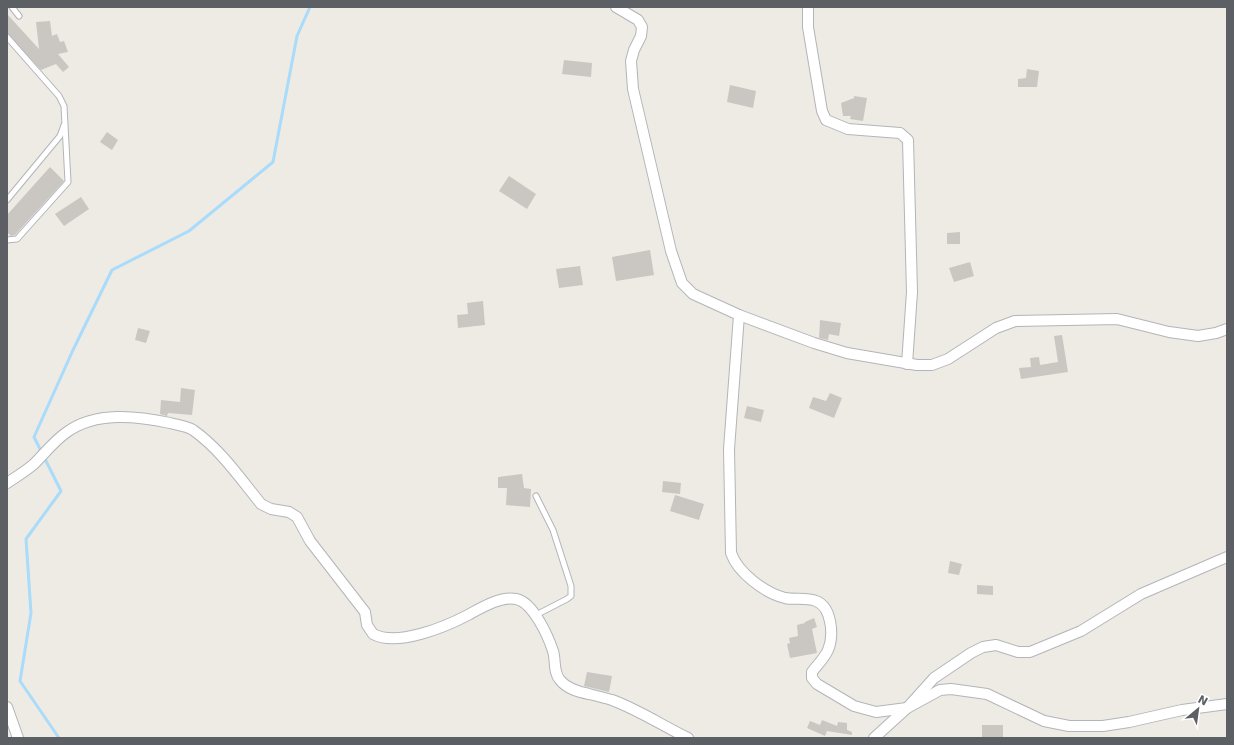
<svg xmlns="http://www.w3.org/2000/svg" width="1234" height="745" font-family="'DejaVu Sans',sans-serif">
  <rect width="100%" height="100%" fill="#eeebe5"/>
  <g fill="none" stroke-linecap="round" stroke-linejoin="round">
    <path stroke="#a9dbfa" stroke-width="3" d="M 59,738 L 20,681 L 31,613 L 26,539 L 61,491 L 34,437 L 73,350 L 112,270 L 189,231 L 273,162 L 297,36 L 310,7"/>
  </g>
  <g fill="#cac6c2">
    <path d="M 7,14 L 39,49 L 36,22 L 50,21 L 52,36 L 57,34 L 60,42 L 64,41 L 68,52 L 58,54 L 69,67 L 63,72 L 56,64 L 41,70 L 7,33 Z"/>
    <path d="M 564,60 L 592,63 L 591,77 L 562,74 Z"/>
    <path d="M 1027,69 L 1039,71 L 1037,87 L 1018,87 L 1018,79 L 1026,78 Z"/>
    <path d="M 730,85 L 756,91 L 753,108 L 727,102 Z"/>
    <path d="M 854,96 L 867,98 L 863,121 L 850,119 L 851,116 L 843,116 L 841,103 L 854,98 Z"/>
    <path d="M 107,132 L 118,140 L 112,150 L 100,142 Z"/>
    <path d="M 50,167 L 64,181 L 15,235 L 11,236 L 7,232 L 7,215 Z"/>
    <path d="M 509,176 L 536,194 L 527,209 L 499,191 Z"/>
    <path d="M 81,197 L 89,209 L 64,226 L 55,214 Z"/>
    <path d="M 960,232 L 960,244 L 947,244 L 947,233 Z"/>
    <path d="M 650,250 L 654,275 L 616,281 L 612,257 Z"/>
    <path d="M 970,262 L 974,276 L 954,282 L 949,268 Z"/>
    <path d="M 580,266 L 583,285 L 559,288 L 556,269 Z"/>
    <path d="M 483,301 L 485,325 L 458,328 L 457,315 L 468,314 L 467,303 Z"/>
    <path d="M 820,320 L 841,323 L 839,336 L 829,334 L 828,340 L 819,338 Z"/>
    <path d="M 138,328 L 150,331 L 146,343 L 135,340 Z"/>
    <path d="M 1062,335 L 1068,372 L 1021,379 L 1019,368 L 1031,367 L 1030,358 L 1039,357 L 1040,365 L 1058,362 L 1054,336 Z"/>
    <path d="M 181,388 L 195,390 L 192,415 L 168,413 L 167,416 L 160,414 L 161,400 L 180,402 Z"/>
    <path d="M 830,393 L 842,398 L 834,418 L 809,408 L 813,397 L 826,401 Z"/>
    <path d="M 747,406 L 764,410 L 761,422 L 744,418 Z"/>
    <path d="M 522,474 L 524,488 L 531,489 L 530,507 L 506,505 L 507,488 L 498,488 L 498,477 Z"/>
    <path d="M 663,481 L 681,483 L 680,494 L 662,492 Z"/>
    <path d="M 675,495 L 704,504 L 699,520 L 670,511 Z"/>
    <path d="M 950,561 L 962,564 L 959,575 L 948,573 Z"/>
    <path d="M 977,585 L 993,586 L 993,595 L 977,594 Z"/>
    <path d="M 814,618 L 817,627 L 812,629 L 817,653 L 790,658 L 787,644 L 790,643 L 789,638 L 798,636 L 797,625 L 805,623 L 805,622 Z"/>
    <path d="M 587,672 L 612,676 L 609,692 L 584,686 Z"/>
    <path d="M 822,720 L 837,726 L 838,722 L 847,723 L 847,730 L 852,732 L 852,735 L 827,731 L 825,736 L 807,728 L 810,721 L 820,725 Z"/>
    <path d="M 982,725 L 1003,725 L 1003,738 L 982,737 Z"/>
  </g>
  <g fill="none" stroke-linecap="round" stroke-linejoin="round">
    <g stroke="#b2b5b9" stroke-width="7">
      <g id="service">
        <path d="M 12,7 L 19,16"/>
        <path d="M 7,37 L 59,96 L 64,106 L 68,182 L 17,239 L 7,240"/>
        <path d="M 7,200 L 60,136 L 64,125"/>
        <path d="M 536,615 L 567,599 L 571,596 L 571,586 L 553,530 L 536,496"/>
      </g>
    </g>
    <g stroke="#b2b5b9" stroke-width="12">
      <g id="minor">
        <path d="M 616,7 L 638,20 L 642,27 L 641,36 L 634,50 L 631,61 L 633,89 L 671,251 L 682,283 L 693,294 L 739,315 L 814,343 L 847,353 L 917,365 L 932,365 L 948,359 L 996,328 L 1015,321 L 1117,319 L 1169,332 L 1198,336 L 1216,333 L 1227,329"/>
        <path d="M 808,7 L 808,27 L 822,111 L 826,120 L 848,129 L 900,133 L 908,140 L 912,292 L 907,364"/>
        <path d="M 739,315 L 729,449 L 731,553 C 738,573 765,593 785,598 C 795,600 806,597 816,601 C 832,607 834,636 828,650 C 824,659 817,665 812,672 L 812,678 L 817,684 L 854,706 L 876,712 L 907,708 L 940,690 L 951,689 L 987,694 L 1044,721 L 1069,726 L 1103,726 L 1129,722 L 1182,710 L 1227,704"/>
        <path d="M 7,483 C 16,477 26,471 34,464 C 45,453 54,441 67,432 C 96,411 137,416 170,423 C 177,425 187,426 193,430 C 220,449 240,478 261,504 L 271,509 L 289,512 L 297,517 L 310,541 L 365,612 L 367,625 L 373,634 C 397,647 445,627 468,615 C 481,608 500,596 516,599 C 533,602 548,636 553,651 C 556,661 553,672 560,680 C 567,689 579,692 589,694 C 597,696 605,698 612,700 C 639,710 663,726 688,738"/>
        <path d="M 7,707 L 18,738"/>
        <path d="M 874,738 L 907,708 L 934,678 L 971,653 L 983,647 L 996,645 L 1018,652 L 1030,652 L 1081,631 L 1141,594 L 1227,557"/>
      </g>
    </g>
    <use href="#service" stroke="#fff" stroke-width="5"/>
    <use href="#minor" stroke="#fff" stroke-width="10"/>
  </g>
  <rect width="1234" height="745" fill="none" stroke="#5c6064" stroke-width="16"/>
  <g transform="translate(1198 709) rotate(29)" stroke="#ffffff" stroke-width="3" paint-order="stroke">
  <path d="M0-3L7 15L0 10L-7 15Z" fill="#5c6064"/>
  <text y="-6" font-size="11" font-weight="bold" text-anchor="middle" fill="#5c6064">N</text>
  </g>
</svg>
